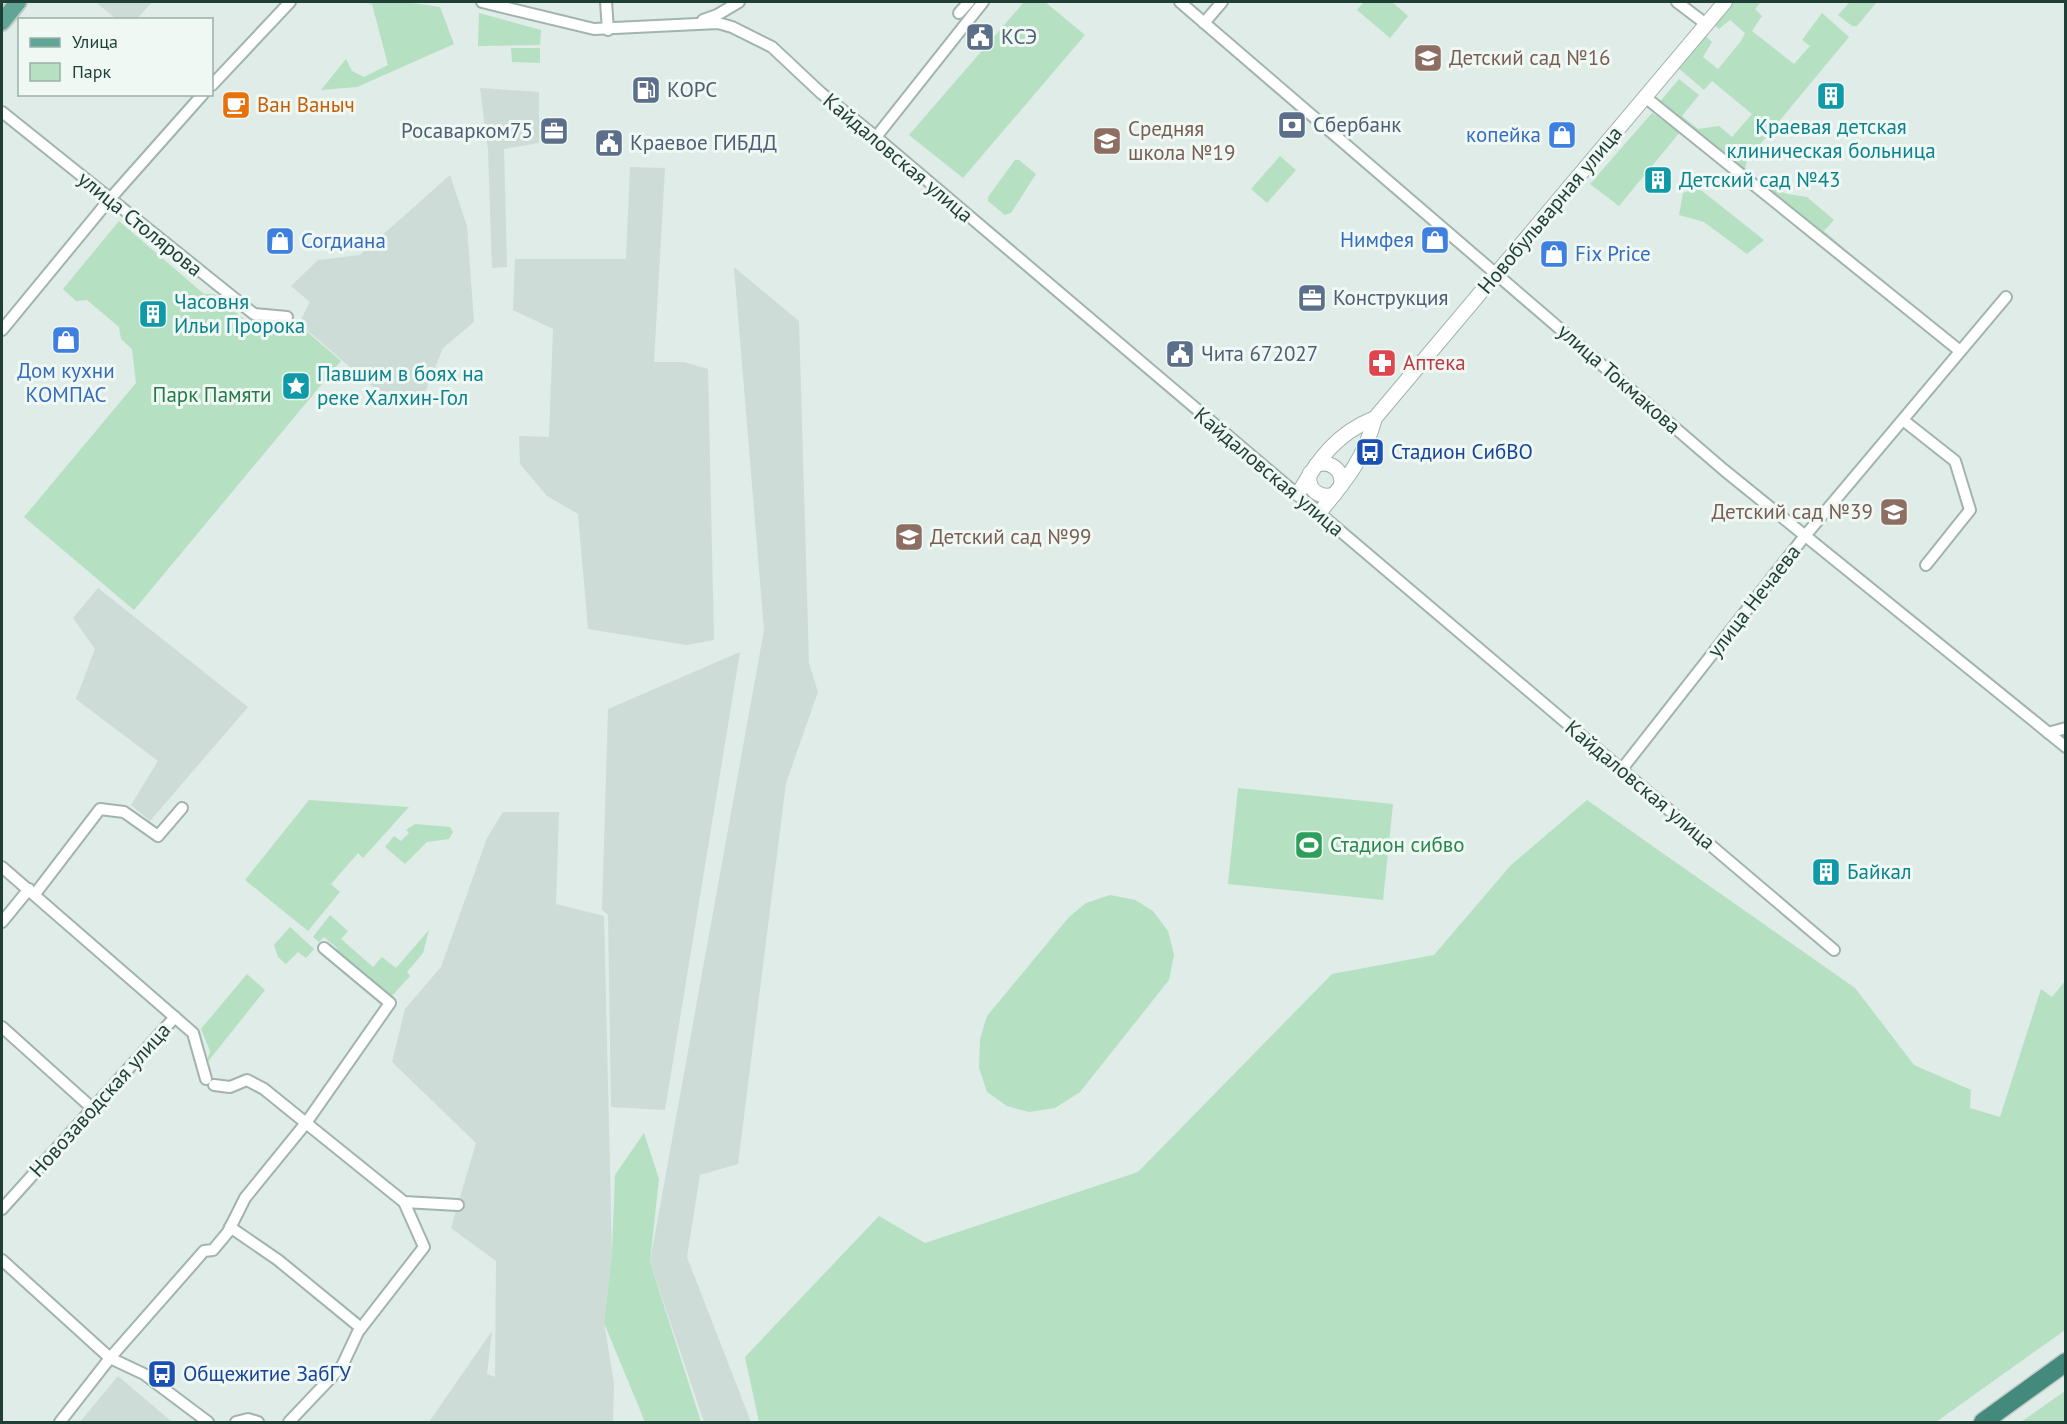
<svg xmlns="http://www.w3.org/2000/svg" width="2067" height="1424" font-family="'PT Sans',sans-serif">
  <rect width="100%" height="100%" fill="#dfece7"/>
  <g fill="#cddcd6">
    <path d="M 100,2 L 152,2 L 136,20 L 116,19 L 98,4 Z"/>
    <path d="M 480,88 L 539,92 L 539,143 L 504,149 L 507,267 L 492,268 L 488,150 Z"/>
    <path d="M 630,167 L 665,168 L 654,362 L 684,362 L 708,369 L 714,640 L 687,645 L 588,629 L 578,514 L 547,496 L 520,464 L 519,436 L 549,437 L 553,329 L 513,310 L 515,259 L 626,259 Z"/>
    <path d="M 450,175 L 467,226 L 474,322 L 443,348 L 424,395 L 394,405 L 299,323 L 310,302 L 291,286 L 318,260 L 360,255 Z"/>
    <path d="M 734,267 L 799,321 L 809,663 L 818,692 L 786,783 L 738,1164 L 700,1175 L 687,1257 L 751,1422 L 704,1422 L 650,1262 L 764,630 Z"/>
    <path d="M 98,588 L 248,707 L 150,821 L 131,805 L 158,761 L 76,699 L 95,649 L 73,618 Z"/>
    <path d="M 740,652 L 665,1110 L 611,1107 L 608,915 L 602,910 L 608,709 Z"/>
    <path d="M 503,812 L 559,812 L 556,904 L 604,916 L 612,1253 L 604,1323 L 614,1383 L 613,1422 L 429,1422 L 492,1331 L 487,1374 L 495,1377 L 496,1261 L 451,1228 L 476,1143 L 392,1062 L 405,1009 L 441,967 L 487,838 Z"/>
    <path d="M 118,1376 L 172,1422 L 80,1422 Z"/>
  </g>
  <g fill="#b5e0c2">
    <path d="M 360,2 L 405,2 L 440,7 L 454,44 L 357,87 L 321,90 L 346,59 L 352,71 L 364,77 L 388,65 L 372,4 Z"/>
    <path d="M 1024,2 L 1045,2 L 1085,35 L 963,178 L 909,135 Z"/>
    <path d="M 1364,2 L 1392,2 L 1408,16 L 1390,38 L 1357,10 Z"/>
    <path d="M 1736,2 L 1761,2 L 1755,9 L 1762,16 L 1752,31 L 1794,64 L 1810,46 L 1802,40 L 1822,13 L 1849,37 L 1747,160 L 1745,169 L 1761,183 L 1787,194 L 1807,197 L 1834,220 L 1824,231 L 1867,268 L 1864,271 L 1658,104 L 1679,79 L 1699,95 L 1682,116 L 1698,129 L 1719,126 L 1732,137 L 1752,114 L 1712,81 L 1704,90 L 1677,67 L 1705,35 L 1712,42 L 1703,57 L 1718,69 L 1741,41 L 1745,33 L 1730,20 L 1719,29 L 1713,24 L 1728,5 Z"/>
    <path d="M 1850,2 L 1877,2 L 1857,26 L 1852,26 L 1838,15 Z"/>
    <path d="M 479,13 L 541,30 L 540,45 L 478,46 Z"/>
    <path d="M 511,48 L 540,48 L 540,63 L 512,62 Z"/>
    <path d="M 1652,113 L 1680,132 L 1619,206 L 1590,184 Z"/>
    <path d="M 1280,156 L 1296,170 L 1267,203 L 1251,189 Z"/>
    <path d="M 1015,160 L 1019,160 L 1036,174 L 1011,213 L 1005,215 L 988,201 L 988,197 Z"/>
    <path d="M 1697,187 L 1764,240 L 1747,254 L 1704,222 L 1679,215 L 1683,193 Z"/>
    <path d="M 119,221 L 204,294 L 214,294 L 252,326 L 298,324 L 341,361 L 134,610 L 24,517 L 136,383 L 132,349 L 121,339 L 119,327 L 87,300 L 76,301 L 63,289 Z"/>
    <path d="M 1238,788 L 1393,804 L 1383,900 L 1228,884 Z"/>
    <path d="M 309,800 L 409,807 L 363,858 L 358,853 L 331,884 L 340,892 L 308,931 L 245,880 Z"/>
    <path d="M 1587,800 L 1855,988 L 1914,1065 L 1971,1090 L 1970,1108 L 2000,1117 L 2041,989 L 2052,997 L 2065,981 L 2065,1330 L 1936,1422 L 759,1422 L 745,1357 L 879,1216 L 925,1243 L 1138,1172 L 1332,974 L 1434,955 L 1511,865 Z"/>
    <path d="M 415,824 L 450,827 L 453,832 L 449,839 L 427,842 L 405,864 L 385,847 L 394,836 L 401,841 L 409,833 L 406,830 Z"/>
    <path d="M 1110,895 L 1135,900 L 1153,911 L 1168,931 L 1174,955 L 1169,980 L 1080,1092 L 1055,1108 L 1029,1112 L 1007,1106 L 987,1092 L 979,1068 L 980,1039 L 987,1016 L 1069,917 L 1086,903 Z"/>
    <path d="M 330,915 L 348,931 L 341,939 L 373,967 L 382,957 L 396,968 L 429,930 L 423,953 L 407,972 L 410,976 L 390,998 L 336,952 L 337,948 L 324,937 L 319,942 L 313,937 Z"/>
    <path d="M 290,927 L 314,949 L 306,958 L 298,952 L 286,964 L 278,957 L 274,945 Z"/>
    <path d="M 247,974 L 265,990 L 206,1064 L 210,1051 L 201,1029 Z"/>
    <path d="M 644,1133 L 659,1179 L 650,1262 L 701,1422 L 645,1422 L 604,1323 L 612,1253 L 615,1175 Z"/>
    <path d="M 2065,1391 L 2065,1422 L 2021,1422 Z"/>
  </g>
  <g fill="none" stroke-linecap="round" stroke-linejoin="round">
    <g stroke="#a1b4ae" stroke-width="14">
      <g id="minor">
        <path d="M 482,2 L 594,29 L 718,23 L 732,27 L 772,47 L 821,93 L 876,137 L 1834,950"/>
        <path d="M 606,2 L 608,30"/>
        <path d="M 1180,2 L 1724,470 L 2066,747"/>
        <path d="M 1677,2 L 1706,24"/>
        <path d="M 959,13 L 969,2"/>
        <path d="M 703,20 L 717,15 L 739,2"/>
        <path d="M 1204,23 L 1222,2"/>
        <path d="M 212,85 L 290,2"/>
        <path d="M 1645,97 L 1960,351"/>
        <path d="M 2,112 L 254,314 L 287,317"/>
        <path d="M 876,137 L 983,2"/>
        <path d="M 2,330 L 109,200 L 203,94"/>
        <path d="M 1903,420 L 1955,461 L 1970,510 L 1926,565"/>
        <path d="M 2048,733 L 2066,728"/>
        <path d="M 1622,769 L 1804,537 L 2006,297"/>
        <path d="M 2,867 L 193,1033 L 206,1079"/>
        <path d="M 35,894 L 100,809 L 124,812 L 158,836 L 182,808"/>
        <path d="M 2,922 L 29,889"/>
        <path d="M 2,1027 L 92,1108"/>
        <path d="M 214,1085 L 230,1087 L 247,1080 L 264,1089 L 306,1123 L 390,1003 L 324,948"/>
        <path d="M 2,1209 L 175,1017"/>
        <path d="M 230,1227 L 278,1260 L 361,1328"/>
        <path d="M 2,1260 L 110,1358 L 144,1374 L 208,1422"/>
        <path d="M 60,1422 L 110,1358 L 204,1251 L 213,1250 L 228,1232 L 245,1198 L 306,1123 L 404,1202 L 458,1205"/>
        <path d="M 236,1422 L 248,1419 L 258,1422"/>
        <path d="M 289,1422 L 342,1366 L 358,1332 L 424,1247 L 404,1202"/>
      </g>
    </g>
    <g stroke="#a1b4ae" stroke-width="16">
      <g id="tertiary">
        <path d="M 1316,465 C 1330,460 1344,470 1341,486"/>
        <path d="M 1310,473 C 1306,489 1320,500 1335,494"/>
        <path d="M 1298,494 C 1318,459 1337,433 1375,418"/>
        <path d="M 1320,512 C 1347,479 1364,459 1375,418 L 1725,2"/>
      </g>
    </g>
    <g stroke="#c0c9c7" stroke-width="20">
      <path id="primary" d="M 2,22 L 18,2"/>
    </g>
    <g stroke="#c0c9c7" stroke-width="21">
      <path id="trunk" d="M 1983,1422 L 2066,1362"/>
    </g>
    <use href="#minor" stroke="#fff" stroke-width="10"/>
    <use href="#tertiary" stroke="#fff" stroke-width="14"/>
    <use href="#primary" stroke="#5fa696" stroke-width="16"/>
    <use href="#trunk" stroke="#438a7c" stroke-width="18"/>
  </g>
  <defs>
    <g id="civic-square" transform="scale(1.5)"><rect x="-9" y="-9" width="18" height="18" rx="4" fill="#5c6f8a" stroke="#f0f8f4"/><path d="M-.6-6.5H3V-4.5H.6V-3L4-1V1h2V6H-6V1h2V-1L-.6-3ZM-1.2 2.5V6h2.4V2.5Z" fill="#fff"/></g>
    <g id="school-square" transform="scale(1.5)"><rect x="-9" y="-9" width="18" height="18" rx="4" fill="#8d6e63" stroke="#f0f8f4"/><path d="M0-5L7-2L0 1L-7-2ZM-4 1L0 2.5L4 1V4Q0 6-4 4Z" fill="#fff"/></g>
    <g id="fuel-square" transform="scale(1.5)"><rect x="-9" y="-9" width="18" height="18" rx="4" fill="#5c6f8a" stroke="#f0f8f4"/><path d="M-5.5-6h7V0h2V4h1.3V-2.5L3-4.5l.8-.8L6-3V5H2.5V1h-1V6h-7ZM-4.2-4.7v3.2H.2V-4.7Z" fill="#fff"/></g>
    <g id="building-square" transform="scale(1.5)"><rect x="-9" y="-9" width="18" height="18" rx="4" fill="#0f9aa8" stroke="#f0f8f4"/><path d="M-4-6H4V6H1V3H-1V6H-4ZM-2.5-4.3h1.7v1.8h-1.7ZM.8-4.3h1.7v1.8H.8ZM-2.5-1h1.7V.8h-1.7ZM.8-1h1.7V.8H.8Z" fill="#fff"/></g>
    <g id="cafe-square" transform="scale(1.5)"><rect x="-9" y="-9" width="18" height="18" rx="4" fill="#e8710a" stroke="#f0f8f4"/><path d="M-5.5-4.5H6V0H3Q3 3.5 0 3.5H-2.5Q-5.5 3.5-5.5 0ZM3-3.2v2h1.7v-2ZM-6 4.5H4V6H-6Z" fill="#fff"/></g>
    <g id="bank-square" transform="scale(1.5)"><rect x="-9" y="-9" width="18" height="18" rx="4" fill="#5c6f8a" stroke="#f0f8f4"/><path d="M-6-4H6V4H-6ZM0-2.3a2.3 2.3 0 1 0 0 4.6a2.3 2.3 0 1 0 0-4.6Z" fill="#fff"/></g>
    <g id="office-square" transform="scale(1.5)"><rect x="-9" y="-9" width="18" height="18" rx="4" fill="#5c6f8a" stroke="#f0f8f4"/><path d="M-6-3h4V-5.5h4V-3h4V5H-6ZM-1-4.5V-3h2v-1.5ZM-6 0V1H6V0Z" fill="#fff"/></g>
    <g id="shop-square" transform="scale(1.5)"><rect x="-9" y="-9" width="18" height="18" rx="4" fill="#3f7fe0" stroke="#f0f8f4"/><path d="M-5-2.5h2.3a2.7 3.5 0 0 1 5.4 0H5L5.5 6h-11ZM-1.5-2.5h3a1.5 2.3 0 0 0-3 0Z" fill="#fff"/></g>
    <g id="pharmacy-square" transform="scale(1.5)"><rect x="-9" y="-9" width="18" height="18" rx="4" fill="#e0444e" stroke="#f0f8f4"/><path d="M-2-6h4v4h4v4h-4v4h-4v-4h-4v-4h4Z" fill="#fff"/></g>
    <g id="sight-square" transform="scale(1.5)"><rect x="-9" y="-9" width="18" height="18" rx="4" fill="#0f9aa8" stroke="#f0f8f4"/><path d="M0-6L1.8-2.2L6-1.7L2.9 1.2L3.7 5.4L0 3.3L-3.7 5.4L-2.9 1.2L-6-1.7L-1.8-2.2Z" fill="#fff"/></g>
    <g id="bus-square" transform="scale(1.5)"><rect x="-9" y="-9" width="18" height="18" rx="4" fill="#1a4fb4" stroke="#f0f8f4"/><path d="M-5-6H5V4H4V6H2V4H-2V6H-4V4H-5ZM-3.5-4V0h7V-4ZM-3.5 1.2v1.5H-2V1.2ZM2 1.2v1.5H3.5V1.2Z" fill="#fff"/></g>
    <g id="stadium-square" transform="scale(1.5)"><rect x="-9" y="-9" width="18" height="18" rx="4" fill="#2e9e5b" stroke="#f0f8f4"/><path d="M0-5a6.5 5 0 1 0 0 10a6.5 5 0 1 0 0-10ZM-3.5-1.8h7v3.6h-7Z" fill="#fff"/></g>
  </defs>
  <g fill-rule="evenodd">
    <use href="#civic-square" x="980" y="37"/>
    <use href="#school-square" x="1428" y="58"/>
    <use href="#fuel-square" x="646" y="90"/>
    <use href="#building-square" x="1831" y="96"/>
    <use href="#cafe-square" x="236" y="105"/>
    <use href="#bank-square" x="1292" y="125"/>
    <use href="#office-square" x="554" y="131"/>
    <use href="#shop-square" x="1562" y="135"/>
    <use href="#school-square" x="1107" y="141"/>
    <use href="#civic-square" x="609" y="143"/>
    <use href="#building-square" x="1658" y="180"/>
    <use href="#shop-square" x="1435" y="240"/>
    <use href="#shop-square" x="280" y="241"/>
    <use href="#shop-square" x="1554" y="254"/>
    <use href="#office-square" x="1312" y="298"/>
    <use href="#building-square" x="153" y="314"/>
    <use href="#shop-square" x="66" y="340"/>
    <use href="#civic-square" x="1180" y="354"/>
    <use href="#pharmacy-square" x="1382" y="363"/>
    <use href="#sight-square" x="296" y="386"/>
    <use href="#bus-square" x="1370" y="452"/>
    <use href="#school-square" x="1894" y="512"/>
    <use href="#school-square" x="909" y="537"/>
    <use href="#stadium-square" x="1309" y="845"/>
    <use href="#building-square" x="1826" y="872"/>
    <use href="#bus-square" x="162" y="1374"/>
  </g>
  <g text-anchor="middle" stroke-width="6" stroke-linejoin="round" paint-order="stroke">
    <g font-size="21" fill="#4e5e75" stroke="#f0f8f4" text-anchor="start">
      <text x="1001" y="44">КСЭ</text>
      <text x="667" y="97">КОРС</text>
      <text x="1313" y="132">Сбербанк</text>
      <text x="533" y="138" text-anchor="end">Росаварком75</text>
      <text x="630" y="150">Краевое ГИБДД</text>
      <text x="1333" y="305">Конструкция</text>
      <text x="1201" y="361">Чита 672027</text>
    </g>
    <g font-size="21" fill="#785e54" stroke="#f0f8f4" text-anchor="start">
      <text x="1449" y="65">Детский сад №16</text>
      <text x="1128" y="136">Средняя<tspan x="1128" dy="24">школа №19</tspan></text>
      <text x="1873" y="519" text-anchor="end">Детский сад №39</text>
      <text x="930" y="544">Детский сад №99</text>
    </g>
    <g font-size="21" fill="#c56008" stroke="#f0f8f4" text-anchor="start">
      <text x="257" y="112">Ван Ваныч</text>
    </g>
    <g font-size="21" fill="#0d838f" stroke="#f0f8f4" text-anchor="start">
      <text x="1831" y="134" text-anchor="middle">Краевая детская<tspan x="1831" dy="24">клиническая больница</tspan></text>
      <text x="1679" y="187">Детский сад №43</text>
      <text x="174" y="309">Часовня<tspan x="174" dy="24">Ильи Пророка</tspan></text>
      <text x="317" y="381">Павшим в боях на<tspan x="317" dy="24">реке Халхин-Гол</tspan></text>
      <text x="1847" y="879">Байкал</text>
    </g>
    <g font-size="21" fill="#366cbe" stroke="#f0f8f4" text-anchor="end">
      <text x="1541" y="142">копейка</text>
      <text x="1414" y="247">Нимфея</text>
      <text x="301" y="248" text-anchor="start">Согдиана</text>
      <text x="1575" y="261" text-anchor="start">Fix Price</text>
      <text x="66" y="378" text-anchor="middle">Дом кухни<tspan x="66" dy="24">КОМПАС</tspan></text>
    </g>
    <g font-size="21" fill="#1e3e36" stroke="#f0f8f4">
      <text transform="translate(898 158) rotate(40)" y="7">Кайдаловская улица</text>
      <text transform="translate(1550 210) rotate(-50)" y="7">Новобульварная улица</text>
      <text transform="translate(140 224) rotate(39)" y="7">улица Столярова</text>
      <text transform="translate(1619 379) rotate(41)" y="7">улица Токмакова</text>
      <text transform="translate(1269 472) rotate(40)" y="7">Кайдаловская улица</text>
      <text transform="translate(1754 601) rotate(-52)" y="7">улица Нечаева</text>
      <text transform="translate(1640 785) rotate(40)" y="7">Кайдаловская улица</text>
      <text transform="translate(100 1100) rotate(-48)" y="7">Новозаводская улица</text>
    </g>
    <g font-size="21" fill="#be3a42" stroke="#f0f8f4" text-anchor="start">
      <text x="1403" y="370">Аптека</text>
    </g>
    <g font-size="21" fill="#247948" stroke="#f0f8f4">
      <text x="212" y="402">Парк Памяти</text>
    </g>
    <g font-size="21" fill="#164399" stroke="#f0f8f4" text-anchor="start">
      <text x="1391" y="459">Стадион СибВО</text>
      <text x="183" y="1381">Общежитие ЗабГУ</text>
    </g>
    <g font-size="21" fill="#27864d" stroke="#f0f8f4" text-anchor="start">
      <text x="1330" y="852">Стадион сибво</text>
    </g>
  </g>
  <rect width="2067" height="1424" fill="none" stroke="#1e3e36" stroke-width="6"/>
  <rect x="18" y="18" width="195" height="78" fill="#f0f8f4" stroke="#9caea8" stroke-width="1.5"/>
  <rect x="30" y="38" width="30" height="9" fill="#5fa696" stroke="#9caea8" stroke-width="1.5"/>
  <text x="72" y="48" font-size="18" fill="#1e3e36">Улица</text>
  <rect x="30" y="63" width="30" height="18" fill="#b5e0c2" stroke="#9caea8" stroke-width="1.5"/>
  <text x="72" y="78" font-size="18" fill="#1e3e36">Парк</text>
</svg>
